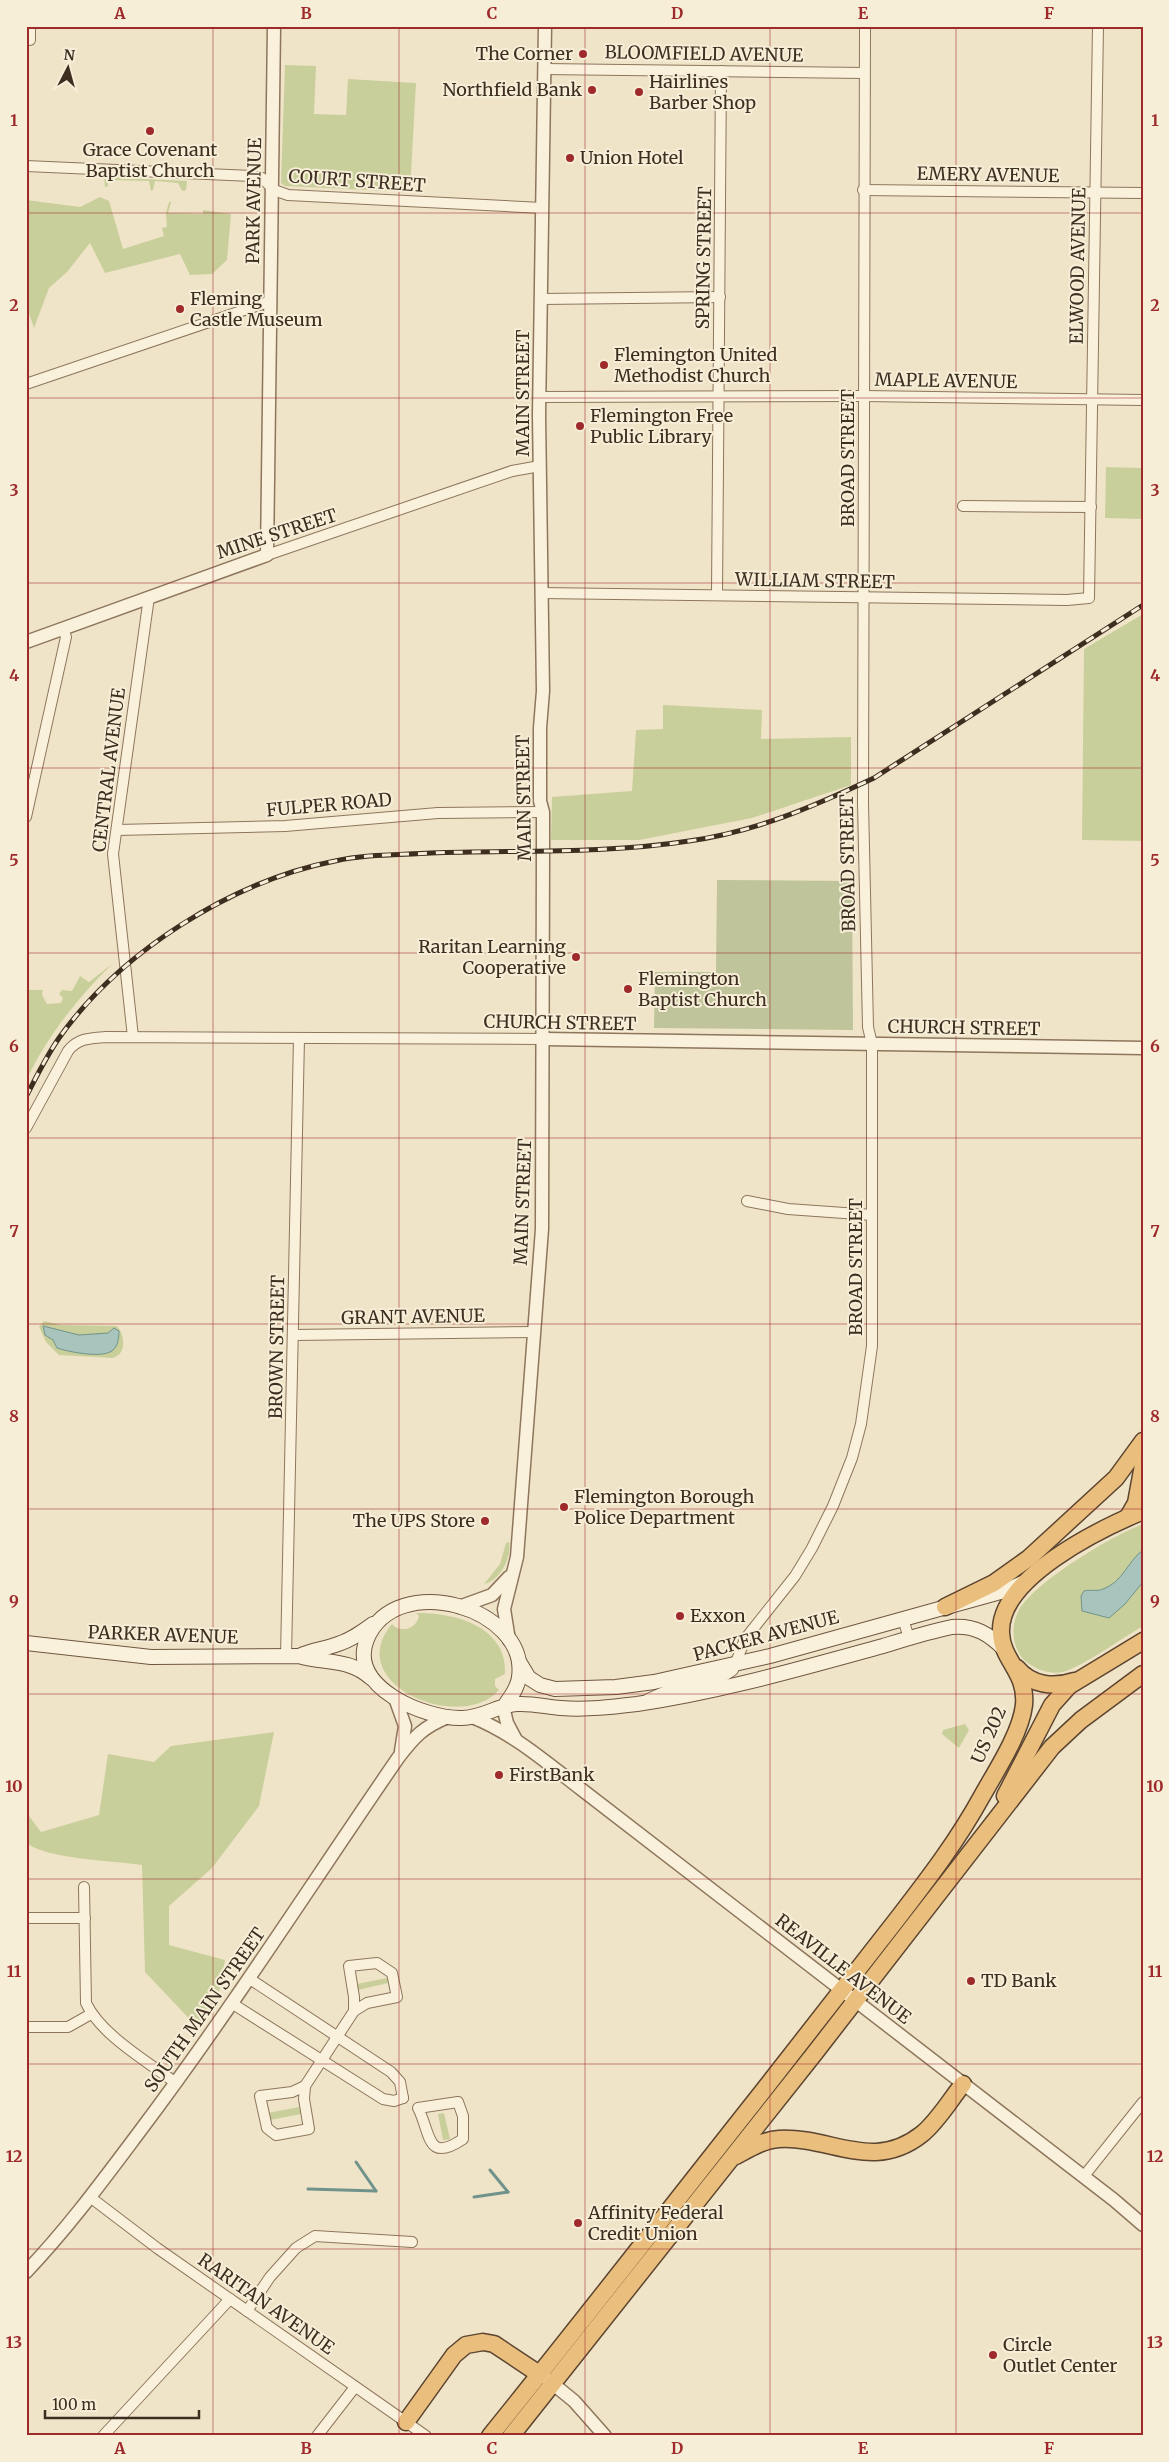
<svg xmlns="http://www.w3.org/2000/svg" width="1169" height="2462" font-family="Merriweather,serif">
  <rect width="100%" height="100%" fill="#f0e4c8"/>
  <g fill="#c9cf9b">
    <path d="M 285,65 L 316,66 L 314,114 L 346,115 L 348,79 L 416,83 L 410,192 L 285,186 L 281,183 Z"/>
    <path d="M 104,177 L 187,181 L 186,190 L 182,191 L 178,183 L 155,181 L 153,190 L 151,191 L 149,181 L 108,180 L 108,186 L 105,187 Z"/>
    <path d="M 100,197 L 109,201 L 123,249 L 164,236 L 162,228 L 167,227 L 166,213 L 169,202 L 171,202 L 168,213 L 203,214 L 203,210 L 231,214 L 227,260 L 212,274 L 190,275 L 180,254 L 105,273 L 90,243 L 67,272 L 49,288 L 34,328 L 26,305 L 26,200 L 80,207 Z"/>
    <path d="M 1106,467 L 1143,468 L 1143,519 L 1105,518 Z"/>
    <path d="M 1143,614 L 1143,841 L 1082,840 L 1084,649 Z"/>
    <path d="M 663,705 L 762,710 L 761,739 L 851,737 L 851,785 L 752,818 L 639,840 L 551,840 L 552,797 L 632,791 L 636,730 L 663,729 Z"/>
    <path d="M 112,964 C 77,999 47,1036 26,1081 L 26,990 L 43,990 L 42,995 L 47,1004 L 61,1003 L 63,998 L 59,994 L 62,990 L 72,991 L 80,976 L 89,982 Z"/>
    <path d="M 44,1321 L 61,1325 L 117,1326 C 125,1335 127,1354 113,1358 L 59,1355 L 46,1342 L 39,1327 Z"/>
    <path d="M 1143,1524 L 1143,1626 C 1122,1638 1084,1666 1063,1672 C 1050,1675 1034,1669 1024,1660 C 1012,1647 1010,1626 1019,1610 C 1035,1582 1111,1536 1143,1524 Z"/>
    <path d="M 509,1542 C 512,1557 500,1581 484,1584 L 500,1564 L 506,1543 Z"/>
    <path d="M 416,1613 C 455,1612 508,1627 505,1674 L 495,1679 L 495,1686 L 499,1690 C 461,1734 341,1684 392,1624 L 395,1627 C 405,1632 416,1628 419,1616 Z"/>
    <path d="M 965,1724 L 969,1730 L 959,1748 L 942,1734 L 943,1730 Z"/>
    <path d="M 274,1732 L 259,1806 L 212,1868 L 169,1906 L 169,1945 L 225,1960 L 217,2003 L 197,2027 L 145,1972 L 142,1865 C 116,1861 43,1859 26,1842 L 26,1812 L 41,1832 L 99,1815 L 108,1754 L 154,1762 L 171,1746 Z"/>
    <path d="M 387,1978 L 388,1983 L 358,1990 L 357,1984 Z"/>
    <path d="M 299,2107 L 301,2114 L 270,2120 L 268,2113 Z"/>
    <path d="M 444,2113 L 450,2139 L 443,2140 L 438,2114 Z"/>
  </g>
  <path fill="#bfc49a" d="M 717,880 L 852,881 L 853,1030 L 654,1028 L 655,972 L 716,972 Z"/>
  <g fill="#a9c4bc" stroke="#6f938a">
    <path d="M 43,1326 L 79,1335 L 108,1333 L 114,1328 L 119,1331 C 119,1337 118,1346 113,1350 C 104,1359 69,1352 57,1348 L 53,1340 L 45,1335 Z"/>
    <path d="M 1143,1550 L 1143,1582 L 1125,1604 L 1109,1618 L 1082,1611 L 1081,1596 L 1084,1591 C 1091,1589 1096,1592 1103,1589 C 1123,1582 1127,1562 1143,1550 Z"/>
  </g>
  <g fill="none" stroke-linecap="round" stroke-linejoin="round">
    <g stroke="#6f938a" stroke-width="3">
      <path d="M 356,2162 L 376,2191"/>
      <path d="M 490,2170 L 508,2192"/>
      <path d="M 308,2189 L 376,2191"/>
      <path d="M 474,2197 L 508,2192"/>
    </g>
    <g stroke="#8d765c" stroke-width="12">
      <g id="minor">
        <path d="M 30,40 L 30,26"/>
        <path d="M 544,69 L 864,73"/>
        <path d="M 26,166 L 252,176 L 262,178 L 274,190 L 288,195 L 542,208"/>
        <path d="M 863,190 L 1143,193"/>
        <path d="M 541,299 L 720,297"/>
        <path d="M 26,384 L 271,301"/>
        <path d="M 539,397 L 864,396 L 1143,400"/>
        <path d="M 963,506 L 1091,507"/>
        <path d="M 267,555 L 512,471 L 540,466"/>
        <path d="M 541,593 L 1067,600 L 1089,598 L 1098,26"/>
        <path d="M 717,595 L 721,71"/>
        <path d="M 26,817 L 66,637 L 63,629"/>
        <path d="M 117,830 L 285,826 L 438,813 L 543,812"/>
        <path d="M 133,1037 L 113,854 L 149,597"/>
        <path d="M 26,1128 L 68,1051 C 78,1038 91,1038 106,1037 L 544,1039"/>
        <path d="M 747,1201 L 788,1209 L 872,1215"/>
        <path d="M 293,1335 L 534,1332"/>
        <path d="M 903,1619 L 909,1638"/>
        <path d="M 286,1656 L 299,1038"/>
        <path d="M 648,1699 L 668,1690 L 721,1678 L 733,1670 L 745,1639 L 795,1576 L 812,1548 L 833,1506 L 852,1458 L 861,1424 L 872,1346 L 872,1044 L 868,1027 L 863,803 L 865,26"/>
        <path d="M 84,1887 L 86,2003 C 101,2035 148,2062 176,2083"/>
        <path d="M 26,1918 L 85,1918"/>
        <path d="M 377,1963 L 392,1973 L 397,1997 L 367,2003 L 354,2011 L 354,1997 L 349,1966 Z"/>
        <path d="M 250,1979 L 391,2072 L 400,2082 L 403,2098"/>
        <path d="M 233,2004 L 383,2099 L 394,2101 L 403,2098"/>
        <path d="M 26,2027 L 68,2027 L 91,2014"/>
        <path d="M 305,2086 L 304,2099 L 309,2129 L 276,2135 L 267,2128 L 260,2096 L 292,2092 Z"/>
        <path d="M 305,2086 L 354,2011"/>
        <path d="M 458,2102 L 463,2116 L 463,2139 C 426,2164 431,2133 418,2108 Z"/>
        <path d="M 1084,2176 L 1143,2102"/>
        <path d="M 90,2197 L 157,2248 L 426,2436"/>
        <path d="M 247,2311 L 270,2277 L 296,2248 L 315,2236 L 412,2242"/>
        <path d="M 103,2436 L 230,2299"/>
        <path d="M 317,2436 L 355,2387"/>
      </g>
    </g>
    <g stroke="#8d765c" stroke-width="15">
      <g id="tertiary">
        <path d="M 26,642 L 267,555 L 274,26"/>
        <path d="M 544,1039 L 1143,1048"/>
        <path d="M 459,1607 L 492,1595 L 509,1577"/>
        <path d="M 509,1640 L 504,1609 L 517,1557 L 542,1229 L 543,849 L 543,812 L 540,801 L 540,728 L 543,691 L 539,415 L 545,26"/>
        <path d="M 395,1698 L 405,1726 L 401,1751"/>
        <path d="M 503,1706 L 507,1723 L 515,1738"/>
        <path d="M 472,1717 C 513,1733 547,1763 581,1789 L 1114,2200 L 1143,2225"/>
        <path d="M 26,2272 C 68,2228 104,2179 140,2131 C 231,2010 312,1883 398,1758 C 414,1737 423,1727 448,1717"/>
        <path d="M 547,2379 L 574,2401 L 605,2436"/>
      </g>
    </g>
    <g stroke="#6f573f" stroke-width="16">
      <g id="secondary">
        <path d="M 26,1643 L 151,1657 L 299,1656 C 325,1664 349,1658 371,1678"/>
        <path d="M 299,1656 C 312,1650 325,1649 338,1644 C 351,1640 362,1632 373,1624"/>
        <path d="M 520,1663 L 529,1678 L 540,1685 L 555,1689 L 616,1687 L 654,1682 L 770,1656 L 1004,1591 L 1025,1582"/>
        <path d="M 505,1705 C 511,1696 518,1688 519,1677 C 529,1608 396,1569 367,1639 C 347,1687 425,1719 462,1718 C 482,1718 498,1705 517,1704 C 532,1703 547,1707 561,1708 C 586,1710 612,1707 637,1704 C 720,1692 802,1668 883,1646 C 906,1639 928,1632 952,1627 C 975,1625 989,1634 1005,1650"/>
      </g>
    </g>
    <g stroke="#5b4430" stroke-width="19">
      <g id="trunk">
        <path d="M 1128,1517 L 1136,1503 L 1143,1465"/>
        <path d="M 945,1607 L 994,1583 L 1029,1558 L 1116,1478 L 1143,1441"/>
        <path d="M 1017,1668 C 1031,1685 1053,1688 1074,1681"/>
        <path d="M 1005,1796 L 1052,1705 L 1069,1686 L 1143,1641"/>
        <path d="M 736,2156 C 749,2149 763,2140 779,2139 C 831,2136 873,2173 922,2134 C 938,2121 950,2100 963,2084"/>
        <path d="M 406,2422 L 454,2355 L 466,2345 L 483,2342 L 494,2344 L 539,2374"/>
        <path d="M 490,2436 C 582,2322 672,2206 763,2091 C 808,2034 853,1976 898,1918 C 928,1879 958,1840 982,1796 C 996,1771 1021,1733 1024,1705 C 1027,1672 1002,1661 1001,1633 C 998,1578 1100,1529 1143,1511"/>
        <path d="M 511,2436 L 814,2054 L 1052,1747 L 1081,1720 L 1143,1674"/>
      </g>
    </g>
    <use href="#minor" stroke="#faf1dc" stroke-width="10"/>
    <use href="#tertiary" stroke="#faf1dc" stroke-width="12"/>
    <use href="#secondary" stroke="#faf1dc" stroke-width="14"/>
    <use href="#trunk" stroke="#eabe7c" stroke-width="16"/>
    <g stroke="#3d2e20" stroke-width="5">
      <path id="rail" d="M 26,1097 C 36,1077 46,1057 59,1038 C 120,952 232,881 335,861 C 366,854 399,855 431,853 C 516,850 605,854 689,841 C 758,831 812,807 874,778 L 1143,605"/>
    </g>
    <use href="#rail" stroke="#f7eed8" stroke-width="3" stroke-dasharray="9" stroke-linecap="butt"/>
  </g>
  <path fill="none" stroke="#9e2a2b" stroke-width="1" stroke-opacity="0.55" d="M 213,26 L 213,2436M 399,26 L 399,2436M 585,26 L 585,2436M 770,26 L 770,2436M 956,26 L 956,2436M 26,213 L 1143,213M 26,398 L 1143,398M 26,583 L 1143,583M 26,768 L 1143,768M 26,953 L 1143,953M 26,1138 L 1143,1138M 26,1324 L 1143,1324M 26,1509 L 1143,1509M 26,1694 L 1143,1694M 26,1879 L 1143,1879M 26,2064 L 1143,2064M 26,2249 L 1143,2249"/>
  <g fill="#9e2a2b" stroke="#f7eed8" stroke-width="2">
    <circle cx="583" cy="54" r="5"/>
    <circle cx="592" cy="90" r="5"/>
    <circle cx="639" cy="92" r="5"/>
    <circle cx="150" cy="131" r="5"/>
    <circle cx="570" cy="158" r="5"/>
    <circle cx="180" cy="309" r="5"/>
    <circle cx="604" cy="365" r="5"/>
    <circle cx="580" cy="426" r="5"/>
    <circle cx="576" cy="957" r="5"/>
    <circle cx="628" cy="989" r="5"/>
    <circle cx="564" cy="1507" r="5"/>
    <circle cx="485" cy="1521" r="5"/>
    <circle cx="680" cy="1616" r="5"/>
    <circle cx="499" cy="1775" r="5"/>
    <circle cx="971" cy="1981" r="5"/>
    <circle cx="578" cy="2223" r="5"/>
    <circle cx="993" cy="2355" r="5"/>
  </g>
  <g text-anchor="middle" stroke-width="4" stroke-linejoin="round" paint-order="stroke">
    <g font-size="18" fill="#3d2e20" stroke="#f7eed8" text-anchor="start">
      <text x="573" y="60" text-anchor="end">The Corner</text>
      <text x="649" y="88">Hairlines<tspan x="649" dy="21">Barber Shop</tspan></text>
      <text x="582" y="96" text-anchor="end">Northfield Bank</text>
      <text x="150" y="156" text-anchor="middle">Grace Covenant<tspan x="150" dy="21">Baptist Church</tspan></text>
      <text x="580" y="164">Union Hotel</text>
      <text x="190" y="305">Fleming<tspan x="190" dy="21">Castle Museum</tspan></text>
      <text x="614" y="361">Flemington United<tspan x="614" dy="21">Methodist Church</tspan></text>
      <text x="590" y="422">Flemington Free<tspan x="590" dy="21">Public Library</tspan></text>
      <text x="566" y="953" text-anchor="end">Raritan Learning<tspan x="566" dy="21">Cooperative</tspan></text>
      <text x="638" y="985">Flemington<tspan x="638" dy="21">Baptist Church</tspan></text>
      <text x="574" y="1503">Flemington Borough<tspan x="574" dy="21">Police Department</tspan></text>
      <text x="475" y="1527" text-anchor="end">The UPS Store</text>
      <text x="690" y="1622">Exxon</text>
      <text x="509" y="1781">FirstBank</text>
      <text x="981" y="1987">TD Bank</text>
      <text x="588" y="2219">Affinity Federal<tspan x="588" dy="21">Credit Union</tspan></text>
      <text x="1003" y="2351">Circle<tspan x="1003" dy="21">Outlet Center</tspan></text>
    </g>
    <g font-size="18" fill="#3d2e20" stroke="#f7eed8">
      <text transform="translate(704 54) rotate(1)" y="6">BLOOMFIELD AVENUE</text>
      <text transform="translate(988 175) rotate(1)" y="6">EMERY AVENUE</text>
      <text transform="translate(357 181) rotate(4)" y="6">COURT STREET</text>
      <text transform="translate(254 201) rotate(-89)" y="6">PARK AVENUE</text>
      <text transform="translate(704 258) rotate(-89)" y="6">SPRING STREET</text>
      <text transform="translate(1078 266) rotate(-89)" y="6">ELWOOD AVENUE</text>
      <text transform="translate(946 381) rotate(1)" y="6">MAPLE AVENUE</text>
      <text transform="translate(523 393) rotate(-90)" y="6">MAIN STREET</text>
      <text transform="translate(848 458) rotate(-90)" y="6">BROAD STREET</text>
      <text transform="translate(277 534) rotate(-18)" y="6">MINE STREET</text>
      <text transform="translate(815 581) rotate(1)" y="6">WILLIAM STREET</text>
      <text transform="translate(109 770) rotate(-83)" y="6">CENTRAL AVENUE</text>
      <text transform="translate(524 798) rotate(-91)" y="6">MAIN STREET</text>
      <text transform="translate(329 805) rotate(-5)" y="6">FULPER ROAD</text>
      <text transform="translate(848 863) rotate(-91)" y="6">BROAD STREET</text>
      <text transform="translate(560 1023) rotate(1)" y="6">CHURCH STREET</text>
      <text transform="translate(964 1028) rotate(1)" y="6">CHURCH STREET</text>
      <text transform="translate(523 1202) rotate(-88)" y="6">MAIN STREET</text>
      <text transform="translate(856 1267) rotate(-90)" y="6">BROAD STREET</text>
      <text transform="translate(413 1317) rotate(-1)" y="6">GRANT AVENUE</text>
      <text transform="translate(277 1347) rotate(-89)" y="6">BROWN STREET</text>
      <text transform="translate(163 1635) rotate(2)" y="6">PARKER AVENUE</text>
      <text transform="translate(766 1636) rotate(-15)" y="6">PACKER AVENUE</text>
      <text transform="translate(989 1735) rotate(-66)" y="6">US 202</text>
      <text transform="translate(843 1969) rotate(38)" y="6">REAVILLE AVENUE</text>
      <text transform="translate(205 2010) rotate(-55)" y="6">SOUTH MAIN STREET</text>
      <text transform="translate(266 2304) rotate(35)" y="6">RARITAN AVENUE</text>
    </g>
  </g>
  <rect width="1169" height="2462" fill="none" stroke="#f7eed8" stroke-width="55"/>
  <g transform="translate(68 68) rotate(6)" stroke="#f7eed8" stroke-width="4" paint-order="stroke">
  <path d="M0-4L9 19L0 12L-9 19Z" fill="#3d2e20"/>
  <text y="-8" font-size="14" font-weight="bold" text-anchor="middle" fill="#3d2e20">N</text>
  </g>
  <path d="M45 2410v8h154v-8" fill="none" stroke="#3d2e20" stroke-width="2.5"/>
  <text x="52" y="2410" font-size="15" fill="#3d2e20" stroke="#f7eed8" stroke-width="4" paint-order="stroke">100 m</text>
  <rect x="28" y="28" width="1114" height="2406" fill="none" stroke="#9e2a2b" stroke-width="2"/>
  <g font-size="16" text-anchor="middle" font-weight="bold" fill="#9e2a2b">
    <text x="120" y="19">A</text>
    <text x="306" y="19">B</text>
    <text x="492" y="19">C</text>
    <text x="677" y="19">D</text>
    <text x="863" y="19">E</text>
    <text x="1049" y="19">F</text>
    <text x="14" y="126">1</text>
    <text x="1155" y="126">1</text>
    <text x="14" y="311">2</text>
    <text x="1155" y="311">2</text>
    <text x="14" y="496">3</text>
    <text x="1155" y="496">3</text>
    <text x="14" y="681">4</text>
    <text x="1155" y="681">4</text>
    <text x="14" y="866">5</text>
    <text x="1155" y="866">5</text>
    <text x="14" y="1052">6</text>
    <text x="1155" y="1052">6</text>
    <text x="14" y="1237">7</text>
    <text x="1155" y="1237">7</text>
    <text x="14" y="1422">8</text>
    <text x="1155" y="1422">8</text>
    <text x="14" y="1607">9</text>
    <text x="1155" y="1607">9</text>
    <text x="14" y="1792">10</text>
    <text x="1155" y="1792">10</text>
    <text x="14" y="1977">11</text>
    <text x="1155" y="1977">11</text>
    <text x="14" y="2162">12</text>
    <text x="1155" y="2162">12</text>
    <text x="14" y="2348">13</text>
    <text x="1155" y="2348">13</text>
    <text x="120" y="2454">A</text>
    <text x="306" y="2454">B</text>
    <text x="492" y="2454">C</text>
    <text x="677" y="2454">D</text>
    <text x="863" y="2454">E</text>
    <text x="1049" y="2454">F</text>
  </g>
</svg>
